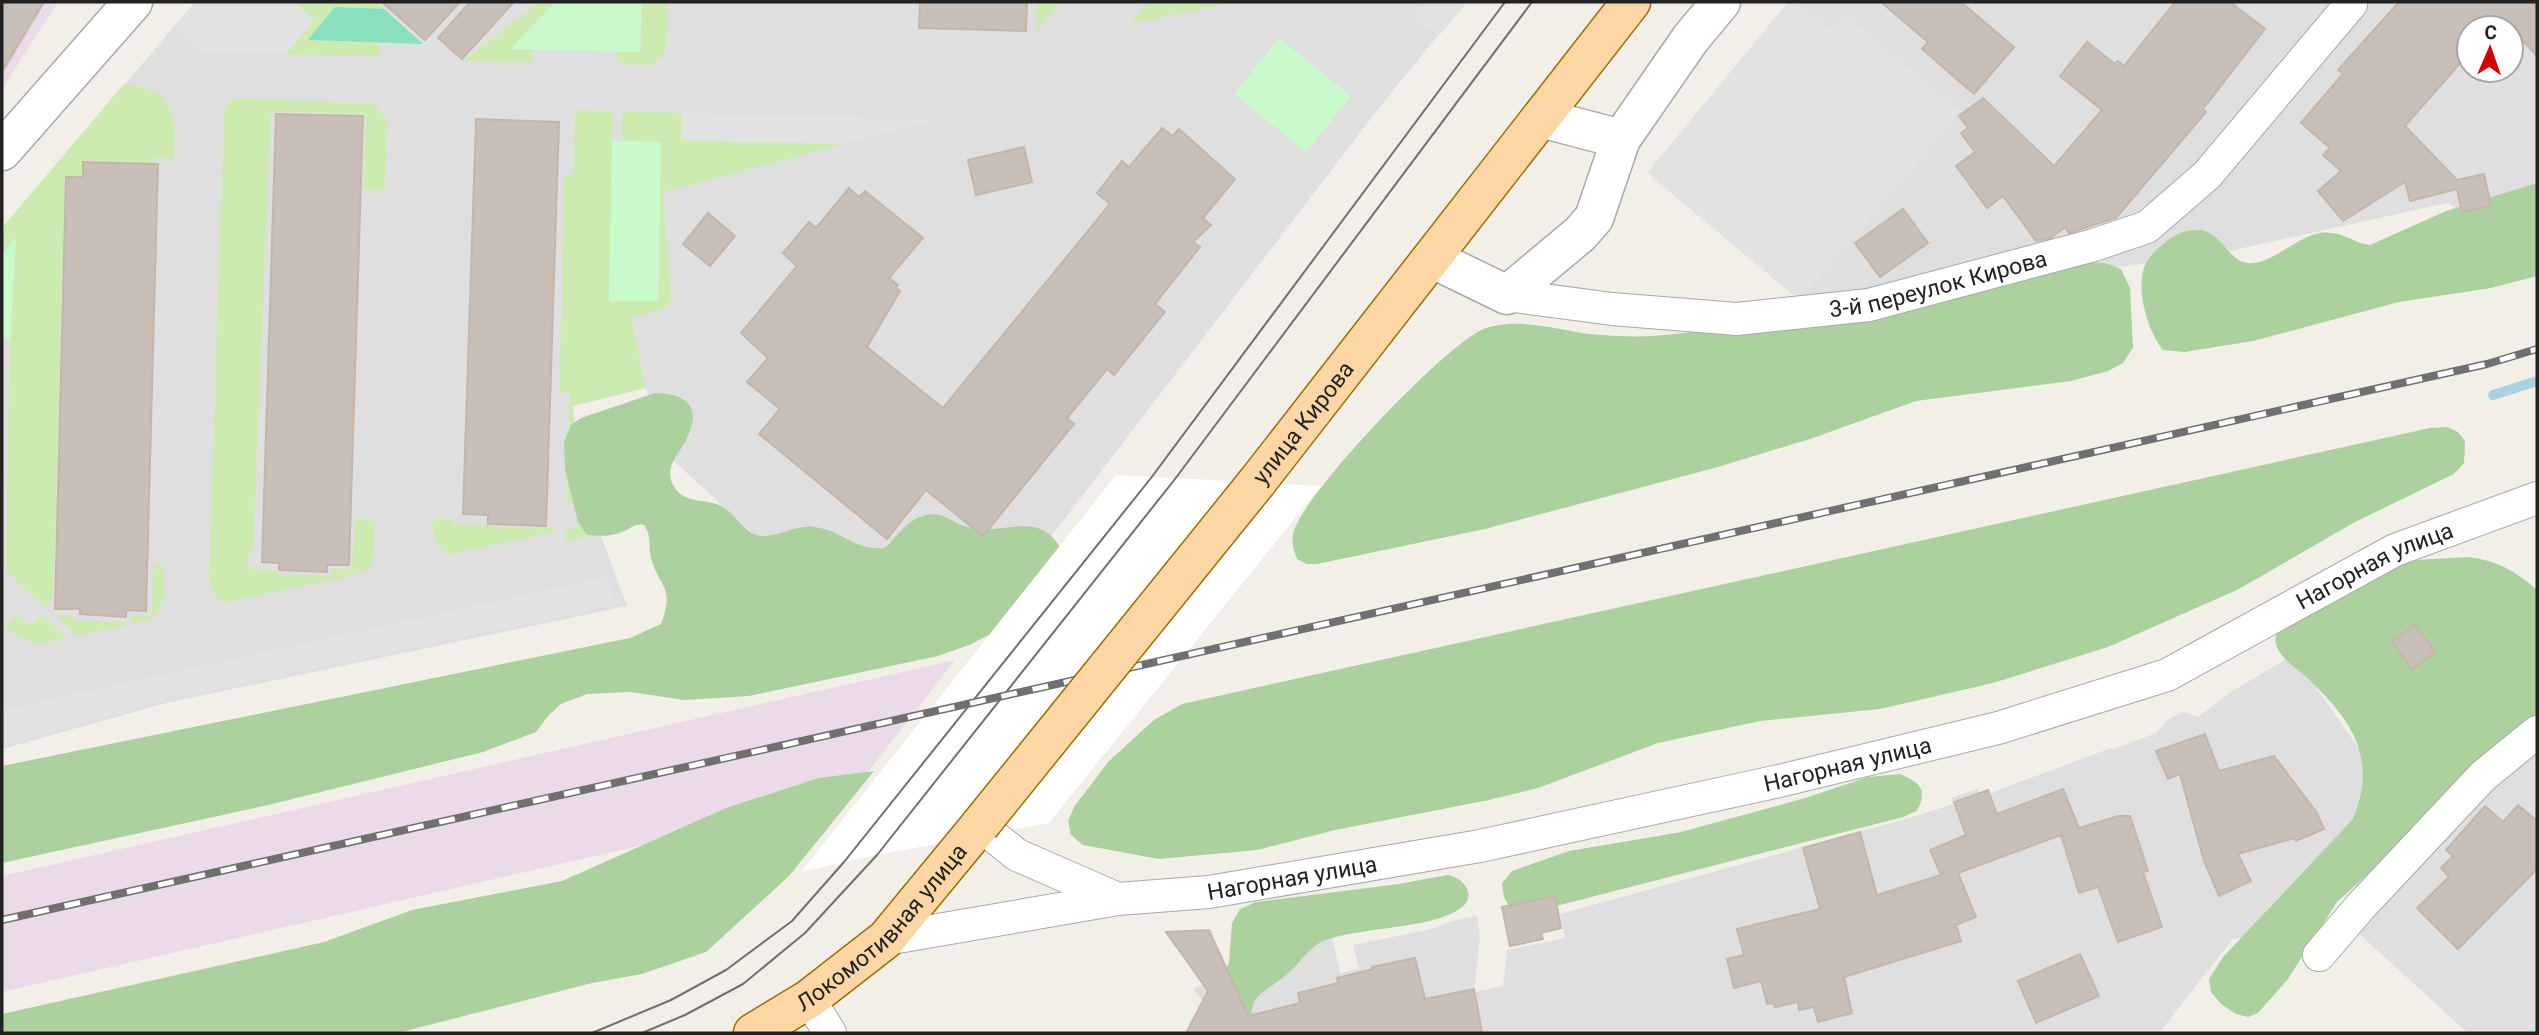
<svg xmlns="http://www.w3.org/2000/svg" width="2539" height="1035" font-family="Roboto,sans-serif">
  <rect width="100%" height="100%" fill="#f2efe9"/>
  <g fill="#e0dfdf" fill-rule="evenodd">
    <path d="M 195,2 L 1465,2 L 1379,108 L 1021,576 L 795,572 L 667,455 L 646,388 L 573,406 L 583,487 L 627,606 L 166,703 L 2,749 L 2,228 Z"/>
    <path d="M 1794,2 L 2537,2 L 2537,192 L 2462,212 L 2447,203 L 2207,256 L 1806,306 L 1799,300 L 1843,16 L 1831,31 ZM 2469,28 L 2511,28 L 2511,70 L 2469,70 Z"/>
    <path d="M 2293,655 L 2394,798 L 2307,867 L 2265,912 L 2254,933 L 2232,940 L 2159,1033 L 1228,1033 L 1193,989 L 1244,964 L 1332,937 L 1340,973 L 1359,969 L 1353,945 L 1432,929 L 1452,921 L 1477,916 L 1480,937 L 1474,992 L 1503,986 L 1507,950 L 1565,938 L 1560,914 L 1916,816 L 1953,804 L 1951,798 L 1977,789 L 1979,793 L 1988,789 L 1990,793 L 2111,748 L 2112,750 L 2156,733 L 2170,718 L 2184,712 L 2198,717 L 2234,690 Z"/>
    <path d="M 2537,747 L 2537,1033 L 2468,1033 L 2355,930 L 2491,787 Z"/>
  </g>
  <g fill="#ebdbe8">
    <path d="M 2,2 L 58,2 L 2,89 Z"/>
    <path d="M 955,660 L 848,798 L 2,992 L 2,876 Z"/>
  </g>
  <g fill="#cdebb0">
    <path d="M 294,2 L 376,2 L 384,9 L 335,7 L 309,40 L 380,43 L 379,57 L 286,54 L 315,19 Z"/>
    <path d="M 540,2 L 555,2 L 510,49 L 532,50 L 532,62 L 463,61 Z"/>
    <path d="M 642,2 L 668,2 L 666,49 L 663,55 L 651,65 L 617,65 L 617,52 L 641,52 Z"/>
    <path d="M 1037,2 L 1058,2 L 1053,13 L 1036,31 Z"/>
    <path d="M 1148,2 L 1234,2 L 1130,24 Z"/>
    <path d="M 123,85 C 176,87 175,115 174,159 L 152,158 L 151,163 L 83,160 L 82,177 L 65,176 L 53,600 L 48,601 L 48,610 L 6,571 L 10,342 L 16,238 L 2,255 L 2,228 Z"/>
    <path d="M 238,98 L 372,104 L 377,107 L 387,122 L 385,190 L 364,189 L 366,114 L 271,111 L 253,553 L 249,554 L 248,569 L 276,570 L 276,574 L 331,576 L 332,569 L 352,569 L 355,519 L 375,520 L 373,562 L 368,569 L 360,574 L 226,602 C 213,600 211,587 209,576 L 224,114 L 228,102 Z"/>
    <path d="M 575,110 L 613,111 L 610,301 L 658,301 L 661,143 L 622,141 L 622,112 L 682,113 L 681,140 L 844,144 L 663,192 L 671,298 L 665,309 L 631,317 L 645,388 L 572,406 L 582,487 L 599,534 L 565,541 L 565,529 L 577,528 L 577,504 L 567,503 L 570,393 L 560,393 L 564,175 L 573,175 Z"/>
    <path d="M 433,519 L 453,519 L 453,525 L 555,528 L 555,532 L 450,554 C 433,547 433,535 433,519 Z"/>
    <path d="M 153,565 L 164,566 C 163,586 168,609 149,620 L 77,636 L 56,616 L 74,616 L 75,621 L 131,622 L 131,615 L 152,616 Z"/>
    <path d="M 17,615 L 31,626 L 41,615 L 67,638 C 39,644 29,648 6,627 Z"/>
  </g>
  <g fill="#add19e">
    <path d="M 2537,183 L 2537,276 L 2491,288 L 2399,302 L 2253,341 L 2184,352 L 2163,350 C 2148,331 2135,290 2145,265 C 2148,258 2156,250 2162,245 C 2173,235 2185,229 2200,230 C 2223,233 2227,260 2247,263 C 2270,266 2296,237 2320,233 C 2342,230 2350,242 2370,245 L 2446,211 Z"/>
    <path d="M 2076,263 L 2105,263 L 2121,269 L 2130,288 L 2133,348 L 2123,363 L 2108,371 L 2071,381 L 1916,401 L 1813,438 L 1718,467 L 1485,529 L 1317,564 L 1307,564 L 1297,559 C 1294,551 1291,543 1293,534 C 1301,496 1449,340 1486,328 C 1521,317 1556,330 1590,334 C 1611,336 1633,337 1654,336 C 1706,332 1759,320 1810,311 C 1899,295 1987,279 2076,263 Z"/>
    <path d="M 655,393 C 687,394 703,407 686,440 C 678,456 662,469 675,488 C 684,503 705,499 719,505 C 734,511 742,530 756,535 C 775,540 795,524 814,527 C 843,530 853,551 885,548 C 898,536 907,519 926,515 C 945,511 954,525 971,528 C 1006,535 1041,509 1062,551 L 999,630 L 969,645 L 938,656 L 749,696 L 684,700 L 630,692 L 587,694 L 561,704 L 548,716 L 536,732 L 483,752 L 264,806 L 2,863 L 2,766 L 630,638 L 661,624 C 675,586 660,589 651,558 C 648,547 652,535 644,525 C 634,523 631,529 622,532 C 611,537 598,536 587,535 L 578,522 L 565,469 L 564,442 L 571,425 L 581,418 Z"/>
    <path d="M 2447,427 L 2458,432 L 2465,441 L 2464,463 L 2454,474 L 2355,522 L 2239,589 L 2108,647 L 1993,683 L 1880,709 L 1760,721 L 1658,743 L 1538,788 L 1489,800 L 1335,830 L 1257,850 L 1159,859 L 1083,845 L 1071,835 L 1068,821 L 1074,807 L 1109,761 L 1154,720 L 1182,704 L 2430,428 Z"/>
    <path d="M 2468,557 C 2496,560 2516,571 2537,590 L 2537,721 L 2337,902 L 2288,979 L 2258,1013 L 2248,1017 L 2236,1014 L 2221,1004 L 2211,992 L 2209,979 L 2223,957 L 2353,819 C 2379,756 2350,718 2305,676 C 2295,667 2280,658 2276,644 C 2274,636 2278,630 2281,623 L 2389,566 L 2415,560 Z"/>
    <path d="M 874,771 L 789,876 L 706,952 L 642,974 L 592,983 L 398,1033 L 2,1033 L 2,1014 L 324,942 L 412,910 L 562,881 L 726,808 L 819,778 Z"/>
    <path d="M 1900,774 C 1920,783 1928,789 1917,811 L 1903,817 L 1529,913 C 1508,907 1504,906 1502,883 L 1512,871 L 1569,851 L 1681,832 L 1802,799 L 1868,777 Z"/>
    <path d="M 1447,875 C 1463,877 1478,895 1461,908 C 1432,930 1358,926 1321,942 C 1306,950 1299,965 1286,975 C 1258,998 1249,992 1252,1033 L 1196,1033 L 1197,1021 L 1229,963 L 1232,923 L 1240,909 L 1256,902 L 1399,884 Z"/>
  </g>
  <g fill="#c8facc">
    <path d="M 556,2 L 642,2 L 640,52 L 510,49 Z"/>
    <path d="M 1279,38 L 1351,96 L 1306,152 L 1234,94 Z"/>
    <path d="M 612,141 L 661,142 L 658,301 L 609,301 Z"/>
    <path d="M 16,237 L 10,342 L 2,335 L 2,255 Z"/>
  </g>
  <path fill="#88e0be" d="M 335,7 L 384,9 L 423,44 L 308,40 Z"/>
  <g fill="#e2e2e2">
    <path d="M 197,2 L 293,2 L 314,19 L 285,54 L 203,51 L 174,26 Z"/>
    <path d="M 1426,2 L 1467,2 L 1439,36 L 1414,17 Z"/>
    <path d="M 1788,2 L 1794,2 L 1831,31 L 1844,15 L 1961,112 L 1799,300 L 1647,173 Z"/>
    <path d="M 682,113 L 933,120 L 844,144 L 681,140 Z"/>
    <path d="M 607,577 L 615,605 L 166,701 L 2,747 L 2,710 Z"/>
  </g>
  <path fill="#fff" d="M 1116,475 L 1321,486 L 1049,823 L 877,855 L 801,872 Z"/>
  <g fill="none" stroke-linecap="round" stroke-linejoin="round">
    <path stroke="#aad3df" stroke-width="10" d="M 2493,395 L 2537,381"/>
  </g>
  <g fill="#c7bfb8" stroke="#c4b6ab" stroke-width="2">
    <path d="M 2,2 L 44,2 L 2,72 Z"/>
    <path d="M 382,2 L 460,2 L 425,40 Z"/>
    <path d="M 470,2 L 514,2 L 462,59 L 438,38 Z"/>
    <path d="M 920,2 L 1027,2 L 1026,31 L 919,28 Z"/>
    <path d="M 1881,2 L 1961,2 L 2014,47 L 1974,94 L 1922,49 L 1928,42 Z"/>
    <path d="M 2175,2 L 2230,2 L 2265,29 L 2203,109 L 2206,112 L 2116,218 L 2069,233 L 2065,227 L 2051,238 L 2036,241 L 2003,196 L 1987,208 L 1956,166 L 1975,152 L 1961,133 L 1968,128 L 1959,116 L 1983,98 L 2054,166 L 2102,110 L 2060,76 L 2087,42 L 2115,64 L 2118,61 L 2124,66 Z"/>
    <path d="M 2399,2 L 2537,2 L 2537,56 L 2500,17 L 2491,28 L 2469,28 L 2469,53 L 2405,126 L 2457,180 L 2484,174 L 2491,206 L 2462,212 L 2457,189 L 2410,201 L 2405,182 L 2343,221 L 2318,191 L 2341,171 L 2323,155 L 2330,148 L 2301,123 L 2343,74 L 2338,70 Z"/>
    <path d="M 276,114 L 363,116 L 349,565 L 327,565 L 327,572 L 279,570 L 279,563 L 262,562 Z"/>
    <path d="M 476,119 L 559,122 L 546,526 L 488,524 L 488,515 L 463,514 Z"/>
    <path d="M 1162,128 L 1173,136 L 1179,129 L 1235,179 L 1203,218 L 1211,225 L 1193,242 L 1200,247 L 1155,304 L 1165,312 L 1114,375 L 1107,369 L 1067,418 L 1074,424 L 983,536 L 926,490 L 887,539 L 759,434 L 780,409 L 747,382 L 768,358 L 741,333 L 797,266 L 783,253 L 809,222 L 816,228 L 849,188 L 859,197 L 865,191 L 923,238 L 889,278 L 898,285 L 896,288 L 900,291 L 867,347 L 943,408 L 1110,204 L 1097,193 L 1122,161 L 1129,167 Z"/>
    <path d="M 1024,147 L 1032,182 L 976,195 L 968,160 Z"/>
    <path d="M 83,162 L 158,164 L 146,611 L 126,610 L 126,617 L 80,614 L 80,609 L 55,609 L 66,177 L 83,177 Z"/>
    <path d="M 1903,209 L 1928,243 L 1880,277 L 1855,243 Z"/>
    <path d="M 708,213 L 735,236 L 710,266 L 683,244 Z"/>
    <path d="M 2415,625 L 2435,652 L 2412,669 L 2392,642 Z"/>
    <path d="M 2205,734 L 2219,771 L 2274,756 L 2317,813 L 2324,829 L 2296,841 L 2295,838 L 2238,854 L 2251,881 L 2219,896 L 2204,861 L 2180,774 L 2168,779 L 2156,751 Z"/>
    <path d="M 2063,789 L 2079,828 L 2118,816 L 2130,816 L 2148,871 L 2143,872 L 2162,927 L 2118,942 L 2098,887 L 2079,893 L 2061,835 L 1958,873 L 1976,917 L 1956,925 L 1961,941 L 1844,977 L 1852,1013 L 1818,1022 L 1814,1007 L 1799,1010 L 1798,1002 L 1775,1007 L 1774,1003 L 1767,1004 L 1761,981 L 1734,988 L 1727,959 L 1744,955 L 1737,929 L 1820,909 L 1803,848 L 1860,832 L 1877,895 L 1941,875 L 1930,850 L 1966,835 L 1954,802 L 1988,790 L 1997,814 Z"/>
    <path d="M 2518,805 L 2537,821 L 2537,869 L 2458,949 L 2417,908 L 2449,877 L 2441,868 L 2453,856 L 2446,850 L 2485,806 L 2503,822 Z"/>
    <path d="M 1555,896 L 1561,928 L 1541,933 L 1543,939 L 1510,946 L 1502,907 Z"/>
    <path d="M 1209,930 L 1248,1016 L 1300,1003 L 1298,993 L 1338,983 L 1337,978 L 1373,969 L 1372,967 L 1415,958 L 1425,999 L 1474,989 L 1482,1033 L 1186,1033 L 1208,991 L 1166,932 Z"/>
    <path d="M 2080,954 L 2099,996 L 2036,1023 L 2018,981 Z"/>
  </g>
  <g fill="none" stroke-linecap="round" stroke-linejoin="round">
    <g stroke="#a9a9a9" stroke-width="34">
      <g id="minor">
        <path id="s1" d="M 1507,295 L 1612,309 L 1737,319 L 1869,305 L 2094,245 L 2147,227 L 2207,175 L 2351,4"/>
        <path d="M 980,825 L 1017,855 L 1118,899"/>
        <path id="s2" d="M 886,939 L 1118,899 L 1209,892 L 1480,846 L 1779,781 L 1998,728 L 2167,675 L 2395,550 L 2537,498"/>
        <path d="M 2319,955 L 2360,907 L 2483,776 L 2537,732"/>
        <path d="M 809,999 L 830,1033"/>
      </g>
    </g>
    <g stroke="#a9a9a9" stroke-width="41">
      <g id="tertiary">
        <path d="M 1541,118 L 1621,139"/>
        <path d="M 2,151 L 133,2"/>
        <path d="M 1433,259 L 1507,295 L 1580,234 L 1594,218 L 1621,139 L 1691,38 L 1721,2"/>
      </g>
    </g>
    <g stroke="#a06b00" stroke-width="41">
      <g id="primary">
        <path id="s3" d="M 1257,482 L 1631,2"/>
        <path id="s4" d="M 753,1033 L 809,999 L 886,939 L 980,825"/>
      </g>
    </g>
    <use href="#minor" stroke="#fff" stroke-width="32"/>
    <use href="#tertiary" stroke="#fff" stroke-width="38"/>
    <use href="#primary" stroke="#fcd6a4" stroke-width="38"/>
    <g stroke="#707070" stroke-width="2">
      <path d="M 592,1033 L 671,1000 L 726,970 L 792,921 L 844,862 L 1151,478 L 1505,2"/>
      <path d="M 642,1033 L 685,1015 L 743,984 L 805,933 L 877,855 L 1175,479 L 1532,2"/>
    </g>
    <g stroke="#707070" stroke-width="8">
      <path id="rail" d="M 2,920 L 2487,364 L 2537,349"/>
    </g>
    <use href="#rail" stroke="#fff" stroke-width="5" stroke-dasharray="16" stroke-linecap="butt"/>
    <g stroke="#a06b00" stroke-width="41" stroke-linecap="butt">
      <path id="primary-bridge" d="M 980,825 L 1257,482"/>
    </g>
    <use href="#primary-bridge" stroke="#fcd6a4" stroke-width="38"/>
  </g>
  <g text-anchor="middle" stroke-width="5" stroke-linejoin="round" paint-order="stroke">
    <g font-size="23" fill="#222" stroke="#fff">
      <text dy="8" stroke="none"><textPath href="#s1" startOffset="436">3-й переулок Кирова</textPath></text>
      <text dy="8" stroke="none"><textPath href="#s3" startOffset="75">улица Кирова</textPath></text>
      <text dy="8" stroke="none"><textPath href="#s2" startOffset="1545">Нагорная улица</textPath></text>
      <text dy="8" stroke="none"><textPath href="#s2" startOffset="978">Нагорная улица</textPath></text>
      <text dy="8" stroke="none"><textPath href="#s2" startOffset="411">Нагорная улица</textPath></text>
      <text dy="8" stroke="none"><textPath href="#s4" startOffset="168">Локомотивная улица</textPath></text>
    </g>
  </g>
  <rect width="2539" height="1035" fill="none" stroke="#222222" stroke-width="7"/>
  <g transform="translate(2490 49) rotate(2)"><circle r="33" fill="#ffffff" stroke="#a7a7a7" stroke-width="2"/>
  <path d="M0-5L12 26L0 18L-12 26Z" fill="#d40000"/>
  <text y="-10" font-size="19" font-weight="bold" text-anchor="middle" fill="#222222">С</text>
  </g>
</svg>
